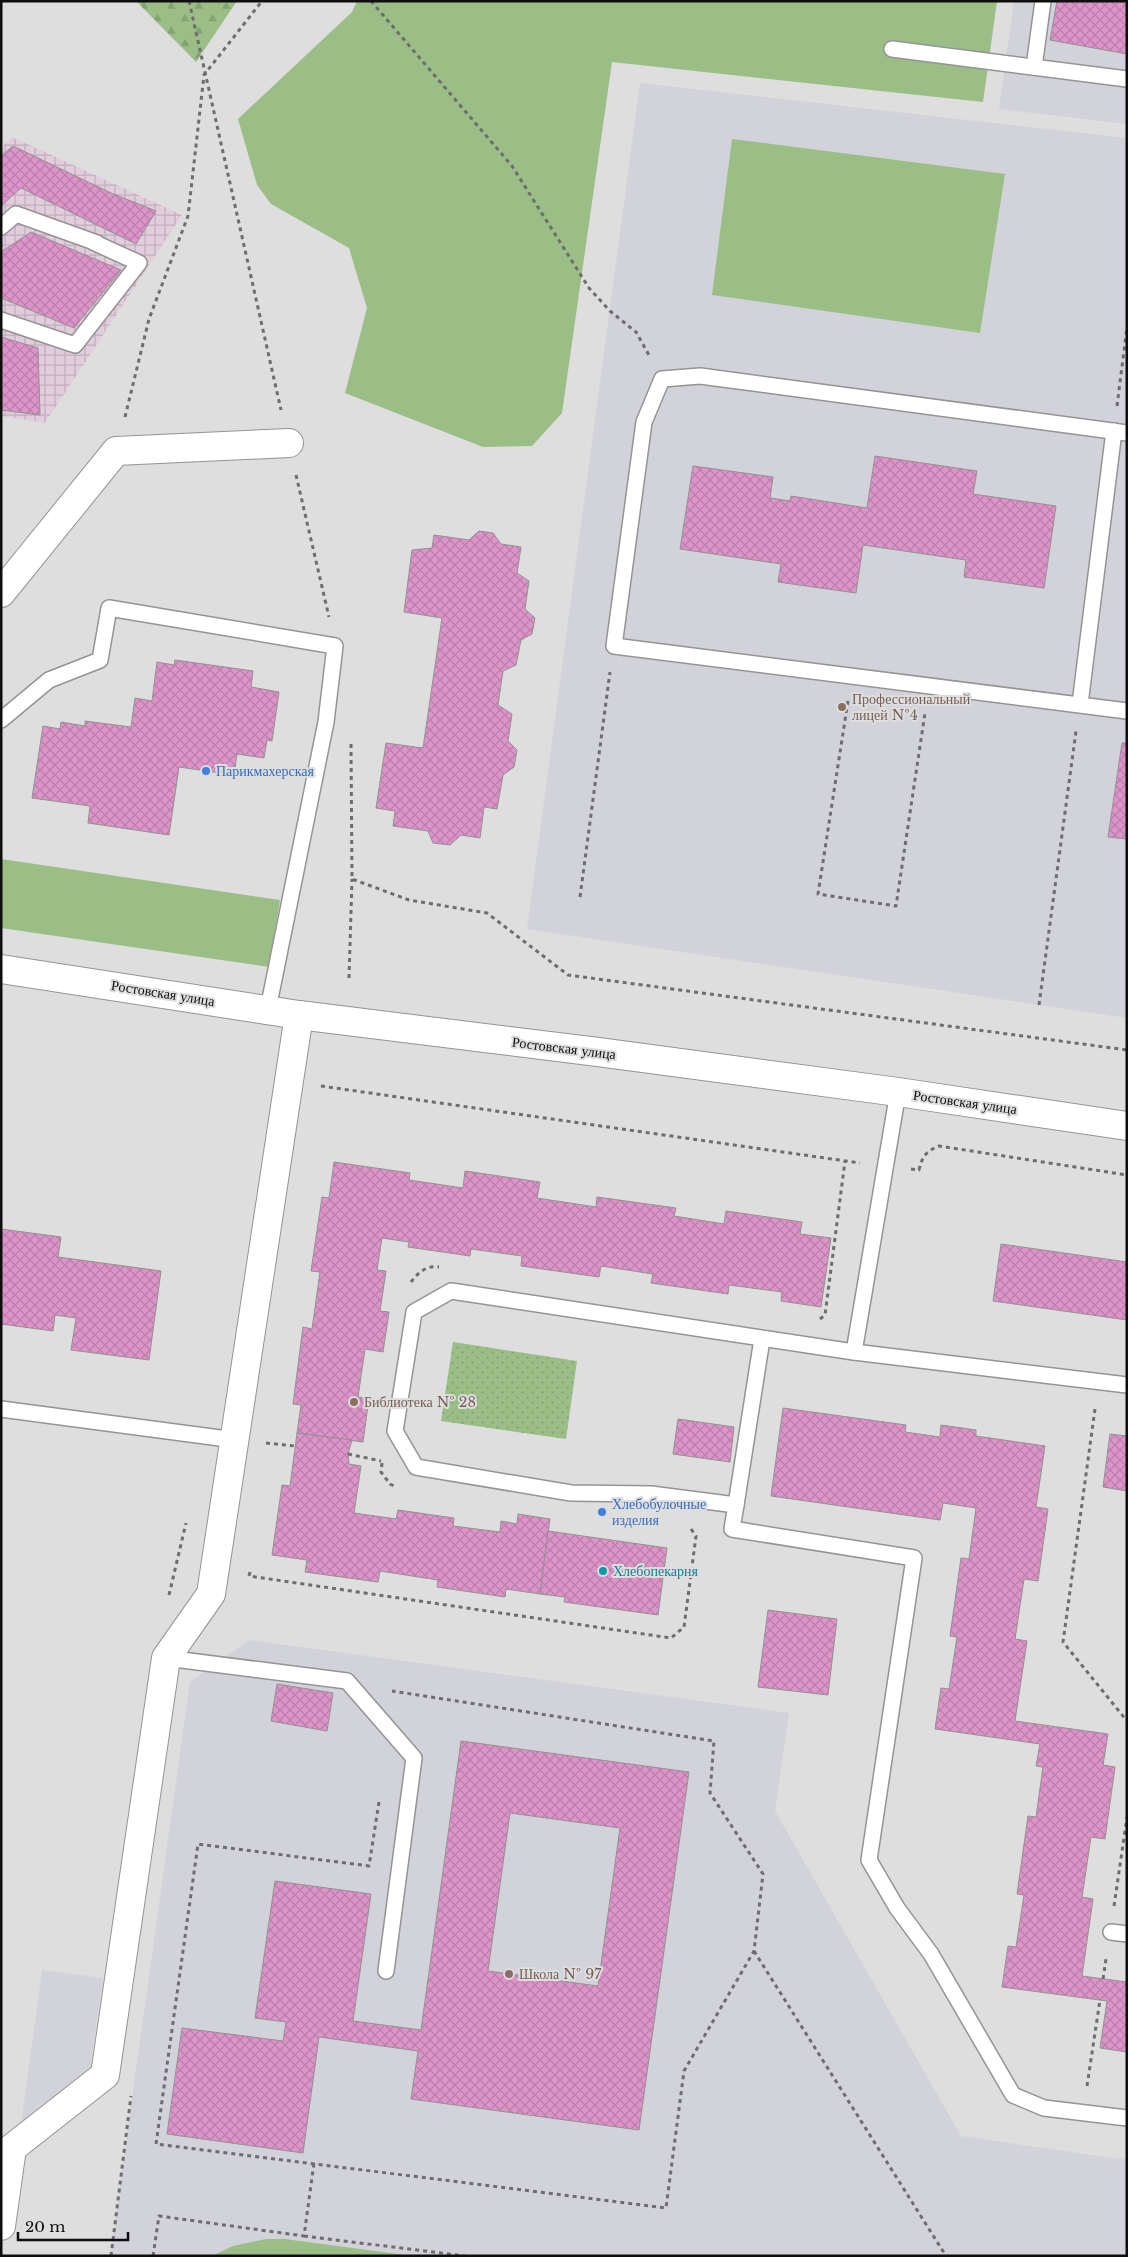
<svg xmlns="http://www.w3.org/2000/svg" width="1128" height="2257" font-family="'Libre Baskerville',serif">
  <defs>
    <pattern id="industrial-grid" width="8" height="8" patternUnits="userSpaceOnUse" patternTransform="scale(1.25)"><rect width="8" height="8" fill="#e2cddc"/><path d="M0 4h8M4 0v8" fill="none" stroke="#c1afbc"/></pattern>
    <pattern id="forest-firs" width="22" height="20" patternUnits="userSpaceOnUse" patternTransform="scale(1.25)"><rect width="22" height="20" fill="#9bbe86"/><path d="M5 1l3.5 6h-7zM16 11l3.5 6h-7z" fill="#84a272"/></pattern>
    <pattern id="park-dots" width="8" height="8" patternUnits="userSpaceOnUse" patternTransform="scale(1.25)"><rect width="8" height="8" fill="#9bbe86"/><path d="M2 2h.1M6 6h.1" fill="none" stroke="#84a272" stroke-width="1.8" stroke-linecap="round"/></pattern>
    <pattern id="building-cross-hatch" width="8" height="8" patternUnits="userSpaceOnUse" patternTransform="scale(1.25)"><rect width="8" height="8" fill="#dd94c9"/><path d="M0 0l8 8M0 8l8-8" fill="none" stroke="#bc7eab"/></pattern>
  </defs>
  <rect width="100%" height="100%" fill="#dededf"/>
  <g fill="#d2d2da">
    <path d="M 1014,1 L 1127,1 L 1127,124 L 999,109 Z"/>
    <path d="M 640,83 L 1127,138 L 1127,1018 L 527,929 Z"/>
    <path d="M 249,1640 L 789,1713 L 775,1811 L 961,2136 L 1127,2160 L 1127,2256 L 110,2256 L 190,1682 Z"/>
    <path d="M 42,1970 L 103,1978 L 90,2068 L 21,2125 Z"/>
  </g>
  <path fill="url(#industrial-grid)" d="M 12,137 L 182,215 L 45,423 L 1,416 L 1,148 Z"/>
  <g fill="#9bbe86">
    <path d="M 357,1 L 997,1 L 983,102 L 612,62 L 562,413 L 532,446 L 483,447 L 345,393 L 367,308 L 349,248 L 271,204 L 257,185 L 238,119 L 352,12 Z"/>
    <path d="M 732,139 L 1005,174 L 980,333 L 712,295 Z"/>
    <path d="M 1,859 L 280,900 L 269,967 L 1,928 Z"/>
    <path d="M 266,2239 L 285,2239 L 413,2256 L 212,2256 L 233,2246 Z"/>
  </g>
  <path fill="url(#forest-firs)" d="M 136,1 L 237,1 L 196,62 Z"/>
  <path fill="url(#park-dots)" d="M 453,1342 L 577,1361 L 566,1439 L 441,1421 Z"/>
  <g fill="url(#building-cross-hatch)" stroke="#929192" fill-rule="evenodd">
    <path d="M 1057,1 L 1127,1 L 1127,54 L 1050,40 Z"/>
    <path d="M 13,146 L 111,193 L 156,211 L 136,244 L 21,188 L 1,206 L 1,156 Z"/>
    <path d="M 31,232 L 121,270 L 74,328 L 1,298 L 1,252 Z"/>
    <path d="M 1,337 L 38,348 L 40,415 L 1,410 Z"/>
    <path d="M 875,456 L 977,471 L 973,494 L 1056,506 L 1044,588 L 964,577 L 966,560 L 863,545 L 856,593 L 778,582 L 781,564 L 680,549 L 693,466 L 773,477 L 770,498 L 790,501 L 791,496 L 867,508 Z"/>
    <path d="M 479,531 L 493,533 L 501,544 L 521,547 L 517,573 L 529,581 L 525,609 L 535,618 L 532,634 L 521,640 L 516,665 L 503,671 L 498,705 L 512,714 L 508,741 L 517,750 L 514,767 L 503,775 L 497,809 L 484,807 L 480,838 L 461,835 L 450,845 L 433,843 L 428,831 L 393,826 L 395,811 L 376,808 L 386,743 L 423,748 L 442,618 L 404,612 L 412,550 L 432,548 L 434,535 L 469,540 Z"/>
    <path d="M 175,660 L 253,671 L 251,687 L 279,692 L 272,741 L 267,740 L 264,758 L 237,754 L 234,775 L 179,767 L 169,835 L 88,823 L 90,806 L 32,798 L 43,726 L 60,729 L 61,722 L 85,726 L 85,721 L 131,727 L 135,698 L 152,701 L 157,662 L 174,665 Z"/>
    <path d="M 1122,743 L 1127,743 L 1127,839 L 1108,837 Z"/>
    <path d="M 334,1162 L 410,1173 L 409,1180 L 463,1188 L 465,1171 L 540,1182 L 537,1198 L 596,1207 L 597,1197 L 676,1208 L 674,1216 L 724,1224 L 726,1211 L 802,1222 L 800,1234 L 831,1238 L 821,1307 L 781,1301 L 782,1292 L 729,1285 L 728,1294 L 651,1283 L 653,1274 L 601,1266 L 599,1277 L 521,1266 L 522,1256 L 471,1249 L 470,1256 L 408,1247 L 409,1242 L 382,1238 L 377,1270 L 386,1271 L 380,1311 L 389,1312 L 383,1352 L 365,1349 L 358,1397 L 369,1398 L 363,1442 L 297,1433 L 301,1405 L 293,1404 L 303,1327 L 312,1329 L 320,1272 L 311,1271 L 322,1197 L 329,1198 Z"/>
    <path d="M 1,1229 L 61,1237 L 58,1257 L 161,1271 L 149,1360 L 71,1350 L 76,1318 L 55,1315 L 53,1331 L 1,1324 Z"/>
    <path d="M 1001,1244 L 1127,1262 L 1127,1320 L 993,1301 Z"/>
    <path d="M 783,1408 L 906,1425 L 905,1432 L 940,1437 L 941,1425 L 976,1430 L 976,1436 L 1045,1446 L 1036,1507 L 1048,1509 L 1038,1581 L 1024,1579 L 1015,1639 L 1027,1641 L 1015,1721 L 1108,1734 L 1103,1765 L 1115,1767 L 1105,1839 L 1091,1837 L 1082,1897 L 1093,1899 L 1082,1976 L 1127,1982 L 1127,2052 L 1100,2048 L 1107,2001 L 1002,1987 L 1008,1946 L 1016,1947 L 1024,1895 L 1017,1894 L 1028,1816 L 1036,1817 L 1043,1767 L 1036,1766 L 1040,1744 L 935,1729 L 941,1688 L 949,1689 L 957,1637 L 950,1636 L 961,1558 L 969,1559 L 976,1508 L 943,1503 L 940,1520 L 771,1496 Z"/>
    <path d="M 678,1419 L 734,1427 L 730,1462 L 673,1454 Z"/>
    <path d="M 297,1433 L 352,1440 L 348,1454 L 349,1464 L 361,1466 L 354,1513 L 396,1519 L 398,1510 L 454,1518 L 453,1526 L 500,1532 L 501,1521 L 517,1524 L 518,1514 L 550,1519 L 540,1594 L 506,1589 L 505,1597 L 437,1587 L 438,1580 L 380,1571 L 378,1582 L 305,1572 L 307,1560 L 272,1555 L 282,1485 L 290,1486 Z"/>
    <path d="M 1110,1434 L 1127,1436 L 1127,1491 L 1103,1487 Z"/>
    <path d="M 548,1531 L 667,1548 L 658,1615 L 564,1602 L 565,1597 L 540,1594 Z"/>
    <path d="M 768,1610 L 837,1619 L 828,1695 L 758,1687 Z"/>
    <path d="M 277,1684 L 333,1693 L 327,1731 L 271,1721 Z"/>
    <path d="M 461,1741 L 689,1772 L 639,2130 L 411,2099 L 418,2051 L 319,2037 L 303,2153 L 167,2134 L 182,2028 L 283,2041 L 286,2022 L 255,2018 L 275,1881 L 371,1894 L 353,2021 L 421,2030 ZM 510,1813 L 620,1828 L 598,1986 L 488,1971 Z"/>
  </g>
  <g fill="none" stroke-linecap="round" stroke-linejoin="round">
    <g stroke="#949495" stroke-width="18">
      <g id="service">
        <path d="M 892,49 L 1127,79"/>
        <path d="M 1034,67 L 1043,1"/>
        <path d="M 1,227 L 16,214 L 97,243"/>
        <path d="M 1,320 L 75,345 L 139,263 L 93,242"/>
        <path d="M 1127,433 L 700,376 L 662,379 L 644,422 L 614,646 L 1127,711"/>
        <path d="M 1080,704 L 1114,431"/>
        <path d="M 1,720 L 49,680 L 100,660 L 109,608 L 335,646 L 326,722 L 268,1009"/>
        <path d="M 762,1339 L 736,1505 L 651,1494 L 571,1493 L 416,1467 L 395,1431 L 414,1312 L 451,1291 L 854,1352 L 898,1092"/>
        <path d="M 854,1352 L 1127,1385"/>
        <path d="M 1,1409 L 235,1440"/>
        <path d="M 736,1505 L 732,1529 L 914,1558 L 869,1860 L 897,1908 L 931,1954 L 1013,2095 L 1044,2108 L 1127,2118"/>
        <path d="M 166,1658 L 347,1681 L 414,1758 L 386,1971"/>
        <path d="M 1111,1932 L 1127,1934"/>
      </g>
    </g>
    <g stroke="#949495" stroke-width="30">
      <g id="minor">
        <path d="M 1,593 L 116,451 L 289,443"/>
        <path d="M 1,2226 L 12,2148 L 105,2075 L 166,1658 L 211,1594 L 299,1015"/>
      </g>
    </g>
    <g stroke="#949495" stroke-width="30">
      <path id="tertiary" d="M 1,969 L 299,1015 L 598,1052 L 898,1092 L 1127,1126"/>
    </g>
    <g stroke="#6d6d6e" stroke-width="3" stroke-dasharray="4 4" stroke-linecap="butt">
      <path d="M 189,1 L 281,410"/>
      <path d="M 371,1 L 512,166 L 589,288 L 610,311 L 636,332 L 650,357"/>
      <path d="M 1117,406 L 1127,327"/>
      <path d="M 125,417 L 149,319 L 188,216 L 204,75 L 262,1"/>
      <path d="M 296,475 L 329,617"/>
      <path d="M 848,701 L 818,894 L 896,906 L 925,713"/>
      <path d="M 351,744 L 352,879 L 409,900 L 487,913 L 568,975 L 1127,1050"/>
      <path d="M 580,897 L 610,672"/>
      <path d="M 349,978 L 352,879"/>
      <path d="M 1039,1005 L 1076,731"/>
      <path d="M 321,1086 L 860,1163"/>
      <path d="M 911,1169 L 919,1170 C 922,1157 926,1151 939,1146 L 1127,1175"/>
      <path d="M 411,1282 C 418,1273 426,1265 439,1267"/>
      <path d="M 820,1319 L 825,1315 L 845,1161"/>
      <path d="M 1095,1409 L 1063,1642 L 1127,1721"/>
      <path d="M 266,1443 L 295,1446"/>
      <path d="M 348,1454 L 381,1461"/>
      <path d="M 382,1463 L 381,1472 L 390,1484 L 396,1487"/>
      <path d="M 250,1572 L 249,1576 L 671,1638 L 684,1627 L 696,1536 L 689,1526"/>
      <path d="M 169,1595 L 186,1523"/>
      <path d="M 379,1802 L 369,1866 L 198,1844 L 156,2144 L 666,2208 L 684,2071 L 754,1951 L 763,1874 L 710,1793 L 714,1741 L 392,1691"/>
      <path d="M 1114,1906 L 1127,1817"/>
      <path d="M 754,1951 L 946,2256"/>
      <path d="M 1103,1979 L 1106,1959"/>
      <path d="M 1087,2086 L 1100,2000"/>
      <path d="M 304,2236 L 465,2256"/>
      <path d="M 111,2256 L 131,2096"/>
      <path d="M 153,2256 L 159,2216 L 304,2236 L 314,2163"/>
    </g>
    <use href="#service" stroke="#fff" stroke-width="15"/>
    <use href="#minor" stroke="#fff" stroke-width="28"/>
    <use href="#tertiary" stroke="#fff" stroke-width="28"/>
  </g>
  <g fill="#8d6e63" stroke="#dededf" stroke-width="2">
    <circle cx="842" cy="707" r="5"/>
    <circle cx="354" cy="1402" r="5"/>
    <circle cx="509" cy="1974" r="5"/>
  </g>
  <g fill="#3f7fe0" stroke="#dededf" stroke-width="2">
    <circle cx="206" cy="771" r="5"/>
    <circle cx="602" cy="1512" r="5"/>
  </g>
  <circle fill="#0f9aa8" stroke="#dededf" stroke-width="2" cx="603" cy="1571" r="5"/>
  <g text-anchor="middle" stroke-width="4" stroke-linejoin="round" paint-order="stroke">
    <g font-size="14" fill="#785e54" stroke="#dededf" text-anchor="start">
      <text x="852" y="704">Профессиональный<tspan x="852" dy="16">лицей №4</tspan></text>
      <text x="364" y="1407">Библиотека № 28</text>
      <text x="519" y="1979">Школа № 97</text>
    </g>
    <g font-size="14" fill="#366cbe" stroke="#dededf" text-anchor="start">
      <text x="216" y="776">Парикмахерская</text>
      <text x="612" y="1509">Хлебобулочные<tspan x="612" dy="16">изделия</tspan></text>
    </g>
    <g font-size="14" fill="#0e0e0e" stroke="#dededf">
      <text transform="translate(163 993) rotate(9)" y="5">Ростовская улица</text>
      <text transform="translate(564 1048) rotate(7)" y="5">Ростовская улица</text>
      <text transform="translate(965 1102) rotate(8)" y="5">Ростовская улица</text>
    </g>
    <g font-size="14" fill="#0d838f" stroke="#dededf" text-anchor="start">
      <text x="613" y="1576">Хлебопекарня</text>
    </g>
  </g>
  <rect width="1128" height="2257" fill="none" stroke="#0e0e0e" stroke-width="5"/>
  <path d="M18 2232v8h110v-8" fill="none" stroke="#0e0e0e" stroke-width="2.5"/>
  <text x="25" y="2232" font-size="15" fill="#0e0e0e" stroke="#dededf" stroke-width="4" paint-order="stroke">20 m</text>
</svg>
